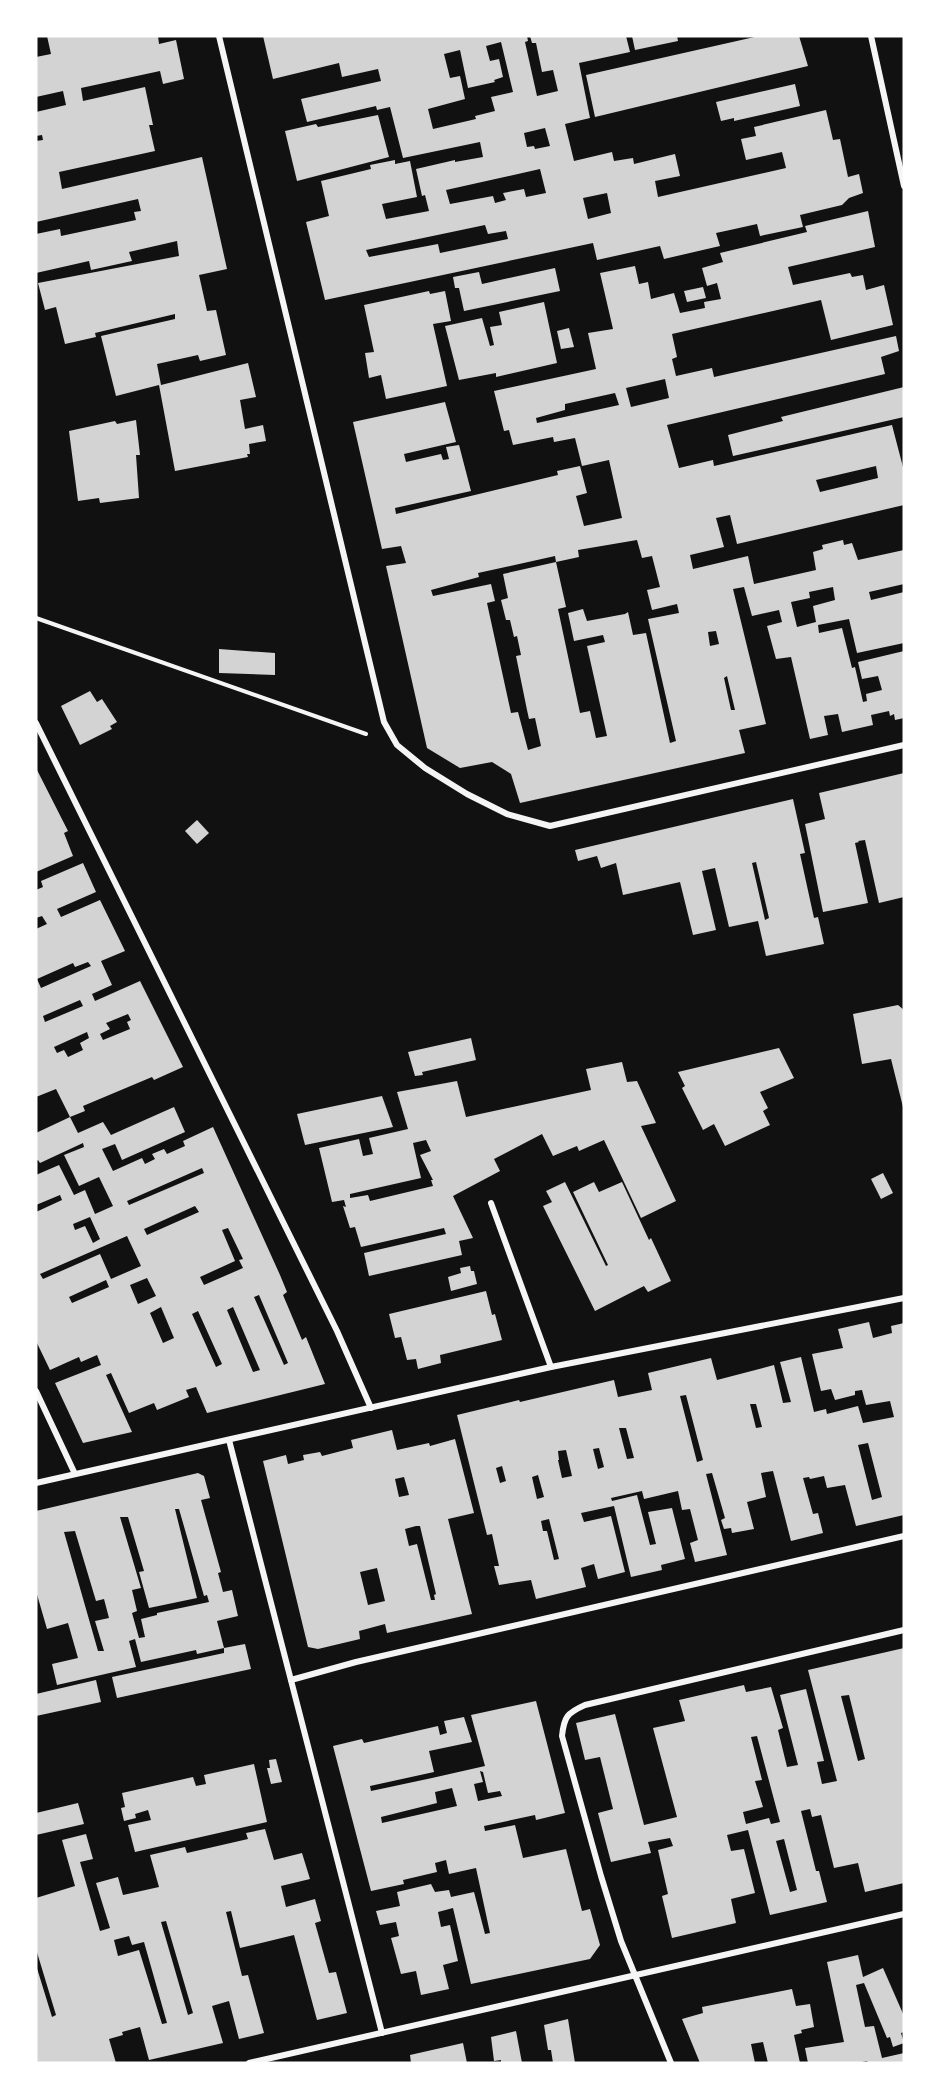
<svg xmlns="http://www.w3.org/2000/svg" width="940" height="2099" font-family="'Fira Sans Condensed',sans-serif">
  <rect width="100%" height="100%" fill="#111"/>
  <g fill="#d3d3d3" fill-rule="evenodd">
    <path d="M 47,36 L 158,36 L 159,44 L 176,40 L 184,79 L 163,84 L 160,71 L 81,88 L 83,101 L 145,87 L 153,125 L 149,125 L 155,151 L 59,172 L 62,189 L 202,157 L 227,269 L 199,275 L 207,311 L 216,310 L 226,355 L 200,361 L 198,355 L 157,364 L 161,385 L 248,363 L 256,397 L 240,400 L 245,429 L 263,425 L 266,441 L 249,444 L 250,454 L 247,454 L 248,457 L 175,471 L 159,385 L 116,396 L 101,336 L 175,319 L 175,314 L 95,333 L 96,337 L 65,344 L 56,307 L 45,310 L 38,283 L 179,256 L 177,241 L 129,252 L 132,261 L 91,270 L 89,261 L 36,273 L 36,234 L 60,229 L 61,236 L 136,220 L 134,212 L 141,211 L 138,199 L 36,222 L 36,141 L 43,140 L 42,135 L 36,136 L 36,112 L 66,105 L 63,91 L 36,97 L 36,57 L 51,54 Z"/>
    <path d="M 263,36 L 527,36 L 528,41 L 525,42 L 537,96 L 558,91 L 553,70 L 542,72 L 536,43 L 532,43 L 530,36 L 626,36 L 630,52 L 579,63 L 590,118 L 565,124 L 574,161 L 612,152 L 614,161 L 633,158 L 634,164 L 675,154 L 680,176 L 655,181 L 658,197 L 786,168 L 782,152 L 746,160 L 741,139 L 756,136 L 754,127 L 826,110 L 833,140 L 840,139 L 848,177 L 859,174 L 863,193 L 849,198 L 842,205 L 800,215 L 803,227 L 760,236 L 757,224 L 730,230 L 716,233 L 720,246 L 664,259 L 660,246 L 597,260 L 593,243 L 325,300 L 306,222 L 329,216 L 321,181 L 371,169 L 370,165 L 395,160 L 395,164 L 410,161 L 417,197 L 382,204 L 386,219 L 429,211 L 425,195 L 422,196 L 416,169 L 455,160 L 455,162 L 483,157 L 480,142 L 403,158 L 390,107 L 377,110 L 376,106 L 307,122 L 301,99 L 381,81 L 378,69 L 342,77 L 339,63 L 273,79 ZM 501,42 L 513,92 L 491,97 L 495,111 L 475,116 L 476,119 L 433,129 L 428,109 L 465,99 L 460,76 L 450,78 L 444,54 L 460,50 L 468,88 L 495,82 L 494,80 L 503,77 L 499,59 L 490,61 L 486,46 ZM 545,128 L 550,146 L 535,149 L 534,146 L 527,147 L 524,133 ZM 540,169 L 546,193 L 526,197 L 524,189 L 503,193 L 506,200 L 495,203 L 493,196 L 450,204 L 446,190 ZM 607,193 L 611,213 L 588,219 L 583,198 ZM 485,225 L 488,234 L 506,231 L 508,239 L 440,253 L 438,244 L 369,257 L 366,250 Z"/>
    <path d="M 632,36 L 677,36 L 678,41 L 635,50 Z"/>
    <path d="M 759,36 L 799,36 L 808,66 L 595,117 L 586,75 Z"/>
    <path d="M 795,84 L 800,106 L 734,121 L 734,118 L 721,121 L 716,102 Z"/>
    <path d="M 378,115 L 389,157 L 297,181 L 285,131 L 316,124 L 318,127 Z"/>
    <path d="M 868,211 L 875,247 L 788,267 L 793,285 L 850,273 L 852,277 L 863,275 L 866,290 L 884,285 L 893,325 L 831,340 L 821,300 L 672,334 L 677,357 L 672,359 L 676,376 L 712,368 L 714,377 L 896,336 L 899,351 L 881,357 L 885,374 L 667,425 L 679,468 L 713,460 L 714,466 L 892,425 L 904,471 L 904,505 L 737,544 L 730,515 L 716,518 L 724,547 L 690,555 L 693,569 L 748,556 L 754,584 L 816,570 L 813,552 L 823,549 L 822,545 L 843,540 L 844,545 L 852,543 L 858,560 L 904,550 L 904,584 L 869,592 L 871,600 L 904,592 L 904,643 L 857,653 L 849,619 L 818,625 L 819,633 L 842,628 L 852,668 L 855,667 L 863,702 L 867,701 L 866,694 L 882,690 L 878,676 L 862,679 L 858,662 L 904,651 L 904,718 L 895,720 L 894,714 L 890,716 L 889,711 L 871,715 L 873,725 L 842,732 L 838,714 L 824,716 L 828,735 L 810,739 L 791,657 L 776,659 L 767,626 L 782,622 L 779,610 L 752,616 L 744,587 L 733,589 L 766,724 L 739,730 L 745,753 L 520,803 L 511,774 L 492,762 L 460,768 L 427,748 L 386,566 L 406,563 L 401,546 L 382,549 L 353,422 L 445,402 L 456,442 L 404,454 L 406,462 L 441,454 L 443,460 L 449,459 L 446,447 L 459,445 L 471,491 L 395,508 L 396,514 L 558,475 L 557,471 L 580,466 L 587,493 L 576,496 L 584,526 L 622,518 L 609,460 L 582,466 L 575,438 L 554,442 L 553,437 L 513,445 L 509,430 L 504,431 L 494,391 L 596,369 L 588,333 L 613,329 L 600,273 L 635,266 L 639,284 L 648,282 L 651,299 L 674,293 L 680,313 L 705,308 L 704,302 L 721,299 L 717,283 L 707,286 L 702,268 L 723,262 L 720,253 L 807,232 L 805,226 ZM 665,379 L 669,398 L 631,407 L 626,388 ZM 615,393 L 619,405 L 537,423 L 536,418 L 565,410 L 565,404 ZM 876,466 L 878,478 L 820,492 L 816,480 ZM 637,540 L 642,558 L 652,556 L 660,587 L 647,590 L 652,610 L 677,604 L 679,613 L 648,619 L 676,741 L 670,743 L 646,633 L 633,635 L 628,612 L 625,614 L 587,621 L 583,609 L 568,613 L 574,641 L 603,635 L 605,642 L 587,646 L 607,736 L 596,738 L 590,711 L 580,713 L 558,609 L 566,607 L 556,562 L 503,574 L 508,598 L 501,600 L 506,620 L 510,620 L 514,637 L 517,636 L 521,655 L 516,656 L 527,710 L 529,719 L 535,718 L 541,746 L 528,750 L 518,712 L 511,713 L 487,603 L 495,601 L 491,584 L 433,596 L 431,590 L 479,577 L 478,573 L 555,556 L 556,562 L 579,557 L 578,550 ZM 833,587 L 835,600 L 813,606 L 816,622 L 797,627 L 791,602 L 810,598 L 809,592 ZM 716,631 L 719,644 L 710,646 L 708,632 ZM 727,676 L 735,710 L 731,710 L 724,678 Z"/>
    <path d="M 555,268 L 560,291 L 464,311 L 459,288 L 455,288 L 453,277 L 479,272 L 482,284 Z"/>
    <path d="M 703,287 L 706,298 L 687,302 L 684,291 Z"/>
    <path d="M 429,291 L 430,294 L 445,291 L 451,321 L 433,324 L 447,386 L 386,399 L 381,375 L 369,378 L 365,353 L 374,352 L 364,305 Z"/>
    <path d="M 544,302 L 557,363 L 496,377 L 496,373 L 459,380 L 445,326 L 482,318 L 490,346 L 494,345 L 490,327 L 502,325 L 499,312 Z"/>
    <path d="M 569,328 L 574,347 L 561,349 L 557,331 Z"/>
    <path d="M 904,387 L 904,417 L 733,456 L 728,435 L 783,421 L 781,417 Z"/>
    <path d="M 136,420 L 140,455 L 136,455 L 139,498 L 100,503 L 99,498 L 78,501 L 69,431 L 115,421 L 117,424 Z"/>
    <path d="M 219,649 L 275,653 L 275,675 L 219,673 Z"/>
    <path d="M 90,691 L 97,702 L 102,699 L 117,722 L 110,726 L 112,729 L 80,745 L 61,706 Z"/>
    <path d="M 36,768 L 68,831 L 64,833 L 73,856 L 36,872 Z"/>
    <path d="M 904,773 L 904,897 L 879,903 L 865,840 L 858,841 L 859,842 L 855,843 L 868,903 L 823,912 L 805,824 L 825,819 L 819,793 Z"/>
    <path d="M 793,799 L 805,853 L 800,854 L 814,918 L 818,917 L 824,944 L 766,956 L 758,921 L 729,927 L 715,868 L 702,871 L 716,930 L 693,935 L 680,882 L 623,895 L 616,863 L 601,868 L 597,856 L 578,861 L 575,850 ZM 756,862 L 769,918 L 765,920 L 752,863 Z"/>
    <path d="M 197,820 L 209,833 L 197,844 L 185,831 Z"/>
    <path d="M 83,863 L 96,892 L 57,909 L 61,917 L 100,900 L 125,951 L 101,961 L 112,985 L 92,994 L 95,1001 L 140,981 L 183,1067 L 154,1080 L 152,1077 L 83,1106 L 85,1111 L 70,1117 L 56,1089 L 36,1097 L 36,929 L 47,924 L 42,916 L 36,918 L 36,890 L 43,887 L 41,881 ZM 88,962 L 91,966 L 41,988 L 37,979 L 73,963 L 75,967 ZM 80,1000 L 83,1006 L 45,1022 L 43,1016 ZM 128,1014 L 131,1020 L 127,1022 L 130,1029 L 103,1040 L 100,1034 L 110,1029 L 106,1023 ZM 87,1032 L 89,1038 L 80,1043 L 83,1050 L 68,1057 L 64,1050 L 57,1053 L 54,1047 Z"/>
    <path d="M 898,1005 L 904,1010 L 903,1107 L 891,1059 L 862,1064 L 853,1014 Z"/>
    <path d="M 471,1038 L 476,1060 L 422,1072 L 423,1075 L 415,1076 L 408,1052 Z"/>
    <path d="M 779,1048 L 794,1078 L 760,1092 L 768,1108 L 763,1111 L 770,1125 L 725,1146 L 714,1124 L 703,1130 L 682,1088 L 685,1086 L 678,1072 Z"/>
    <path d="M 622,1062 L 627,1082 L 637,1081 L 656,1123 L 641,1126 L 676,1201 L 641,1218 L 604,1140 L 579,1151 L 577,1146 L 553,1156 L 542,1134 L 494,1159 L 500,1171 L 453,1196 L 473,1238 L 459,1241 L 462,1255 L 369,1276 L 364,1253 L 446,1234 L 444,1228 L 361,1247 L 355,1227 L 350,1228 L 343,1206 L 346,1207 L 344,1200 L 332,1202 L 319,1148 L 359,1139 L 363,1156 L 373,1154 L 369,1138 L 408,1129 L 397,1092 L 457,1081 L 466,1117 L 591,1090 L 586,1069 ZM 426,1140 L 431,1151 L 420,1155 L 433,1180 L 431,1180 L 433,1186 L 370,1201 L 368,1195 L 350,1198 L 350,1194 L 421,1178 L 413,1143 Z"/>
    <path d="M 382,1096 L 393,1127 L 305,1145 L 297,1114 Z"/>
    <path d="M 174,1107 L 185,1132 L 122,1160 L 115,1144 L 102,1149 L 113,1171 L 142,1158 L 145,1164 L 155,1159 L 152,1154 L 164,1149 L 167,1154 L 185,1146 L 183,1141 L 213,1127 L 280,1275 L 287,1292 L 283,1295 L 302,1340 L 306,1337 L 325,1384 L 207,1413 L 196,1387 L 186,1390 L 189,1397 L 157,1410 L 154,1403 L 129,1413 L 111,1373 L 106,1375 L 132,1432 L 83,1443 L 55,1383 L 101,1365 L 97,1355 L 81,1362 L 79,1357 L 50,1370 L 36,1341 L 36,1212 L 62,1200 L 60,1195 L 36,1205 L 36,1175 L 59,1165 L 74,1195 L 85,1190 L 95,1214 L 113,1206 L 99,1177 L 79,1186 L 64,1155 L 84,1147 L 83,1143 L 40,1163 L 38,1160 L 36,1161 L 36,1133 L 70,1117 L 78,1133 L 103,1122 L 111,1135 ZM 202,1168 L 204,1173 L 129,1205 L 127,1201 ZM 195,1206 L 199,1212 L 147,1235 L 144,1229 ZM 90,1217 L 100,1239 L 93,1243 L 85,1226 L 75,1230 L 73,1224 ZM 228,1228 L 243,1259 L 239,1260 L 243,1268 L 204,1285 L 200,1277 L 235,1261 L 222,1230 ZM 127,1236 L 141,1266 L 111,1279 L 100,1254 L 43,1279 L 40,1274 ZM 147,1278 L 156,1296 L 138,1304 L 130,1285 ZM 106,1280 L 109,1287 L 72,1303 L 69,1297 ZM 259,1295 L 288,1363 L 284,1365 L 254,1297 ZM 161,1307 L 174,1338 L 163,1343 L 150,1313 ZM 233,1307 L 260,1370 L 253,1372 L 227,1310 ZM 198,1311 L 222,1364 L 216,1367 L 192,1314 Z"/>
    <path d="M 883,1173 L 893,1193 L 881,1199 L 871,1179 Z"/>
    <path d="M 565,1182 L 606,1266 L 608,1265 L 573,1192 L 594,1182 L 599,1192 L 622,1182 L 649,1240 L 651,1238 L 671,1281 L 648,1292 L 644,1286 L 595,1311 L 543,1206 L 552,1202 L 546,1191 Z"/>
    <path d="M 470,1266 L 471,1271 L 474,1271 L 477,1284 L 451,1291 L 448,1277 L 461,1273 L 460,1268 Z"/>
    <path d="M 486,1291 L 492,1315 L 495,1314 L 502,1340 L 440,1355 L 441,1363 L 418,1369 L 416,1359 L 407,1360 L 401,1337 L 395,1338 L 389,1314 Z"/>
    <path d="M 869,1322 L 873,1338 L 892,1333 L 891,1326 L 904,1323 L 904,1515 L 856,1526 L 845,1485 L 827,1488 L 824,1476 L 810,1479 L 809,1477 L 803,1478 L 813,1514 L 818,1513 L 823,1533 L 791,1541 L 773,1471 L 761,1473 L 766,1497 L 747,1502 L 754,1529 L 732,1533 L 731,1528 L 724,1529 L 721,1520 L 725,1518 L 712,1473 L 706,1474 L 727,1555 L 695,1562 L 690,1543 L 698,1540 L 690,1509 L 682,1510 L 678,1491 L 644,1499 L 642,1491 L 611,1498 L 612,1501 L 637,1495 L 650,1545 L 656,1544 L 648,1512 L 672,1508 L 685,1559 L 661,1565 L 662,1570 L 631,1577 L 614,1506 L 581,1513 L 584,1522 L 611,1516 L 625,1572 L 598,1579 L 594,1564 L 581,1568 L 586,1587 L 536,1599 L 531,1580 L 499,1585 L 494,1566 L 499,1566 L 492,1534 L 487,1535 L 457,1415 L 519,1400 L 520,1402 L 614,1380 L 618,1397 L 652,1390 L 648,1373 L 711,1358 L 717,1380 L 774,1365 L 783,1403 L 791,1402 L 780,1362 L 801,1357 L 814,1412 L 826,1409 L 827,1414 L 858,1406 L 863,1423 L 894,1417 L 890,1401 L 866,1405 L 862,1390 L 855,1391 L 855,1395 L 835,1400 L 831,1389 L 821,1391 L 812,1354 L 843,1348 L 838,1329 ZM 686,1395 L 703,1460 L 697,1462 L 680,1396 ZM 750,1404 L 756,1404 L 762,1427 L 756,1428 ZM 619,1428 L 626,1428 L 634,1458 L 627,1459 ZM 868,1443 L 882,1497 L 872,1500 L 858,1445 ZM 599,1448 L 604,1467 L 598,1469 L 593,1449 ZM 566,1450 L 572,1476 L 562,1478 L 558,1460 L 559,1460 L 558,1451 ZM 502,1466 L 506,1481 L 500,1483 L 496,1468 ZM 538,1475 L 544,1497 L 537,1499 L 532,1477 ZM 549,1519 L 559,1559 L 554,1560 L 547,1531 L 543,1531 L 541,1521 Z"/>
    <path d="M 392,1430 L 397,1450 L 429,1443 L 430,1446 L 455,1439 L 474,1513 L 448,1519 L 472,1614 L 387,1633 L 385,1624 L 359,1631 L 360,1639 L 318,1649 L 308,1647 L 263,1461 L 286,1455 L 288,1464 L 304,1460 L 303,1455 L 320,1452 L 322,1456 L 353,1448 L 351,1440 ZM 404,1477 L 409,1495 L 399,1497 L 395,1479 ZM 416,1526 L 420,1526 L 436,1594 L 434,1595 L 435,1600 L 431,1600 L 417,1544 L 409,1546 L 405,1529 ZM 377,1568 L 385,1601 L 368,1605 L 360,1572 Z"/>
    <path d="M 198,1473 L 204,1476 L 210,1498 L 201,1500 L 221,1572 L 218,1573 L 223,1592 L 232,1590 L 238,1616 L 217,1621 L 224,1648 L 197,1654 L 196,1650 L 141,1662 L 135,1639 L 129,1641 L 136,1667 L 57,1685 L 52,1664 L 78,1658 L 68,1623 L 47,1629 L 36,1591 L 36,1511 ZM 175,1509 L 179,1509 L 204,1596 L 207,1595 L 209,1602 L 157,1613 L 157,1615 L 141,1619 L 145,1637 L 139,1638 L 132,1613 L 137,1611 L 132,1590 L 141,1588 L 120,1517 L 128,1517 L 144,1571 L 139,1572 L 149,1608 L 197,1598 ZM 75,1531 L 96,1601 L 104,1599 L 109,1618 L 95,1621 L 104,1651 L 98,1651 L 64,1532 Z"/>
    <path d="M 245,1644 L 251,1669 L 117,1698 L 112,1677 L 224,1653 L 224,1648 Z"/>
    <path d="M 904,1648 L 904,1883 L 865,1892 L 858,1863 L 834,1868 L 821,1815 L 812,1817 L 810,1809 L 801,1811 L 816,1871 L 819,1871 L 827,1902 L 770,1915 L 748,1830 L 727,1835 L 731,1851 L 744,1849 L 755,1893 L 731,1899 L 736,1923 L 672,1938 L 662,1896 L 668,1894 L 658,1850 L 673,1846 L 670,1838 L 648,1842 L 651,1853 L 611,1862 L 598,1813 L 613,1809 L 600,1757 L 585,1760 L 576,1723 L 615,1714 L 644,1825 L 677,1817 L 653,1728 L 685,1721 L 679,1700 L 744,1685 L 746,1692 L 771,1687 L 783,1728 L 778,1730 L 787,1767 L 798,1765 L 780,1695 L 806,1689 L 824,1761 L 817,1762 L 822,1784 L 837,1781 L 808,1670 ZM 849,1695 L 865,1759 L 858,1761 L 841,1696 ZM 757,1736 L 780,1822 L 771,1824 L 769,1818 L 746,1824 L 743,1812 L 763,1807 L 755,1781 L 762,1780 L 751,1737 ZM 784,1839 L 797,1890 L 790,1892 L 776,1841 Z"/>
    <path d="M 96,1680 L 101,1702 L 36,1716 L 36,1694 Z"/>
    <path d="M 536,1701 L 565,1813 L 536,1820 L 535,1815 L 484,1826 L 485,1831 L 515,1825 L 523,1858 L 566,1849 L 582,1911 L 590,1909 L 600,1945 L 590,1959 L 471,1984 L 453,1908 L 438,1912 L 441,1927 L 450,1925 L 458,1961 L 443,1965 L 449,1989 L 421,1995 L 416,1971 L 401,1974 L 391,1938 L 399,1936 L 396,1922 L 380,1925 L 376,1911 L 400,1906 L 397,1892 L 431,1884 L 435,1892 L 449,1890 L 451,1897 L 474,1892 L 485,1934 L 490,1933 L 476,1868 L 449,1874 L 446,1860 L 435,1863 L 437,1872 L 403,1880 L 404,1884 L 371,1891 L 333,1746 L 362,1739 L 364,1743 L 438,1726 L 440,1735 L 447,1733 L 444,1721 L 464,1717 L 472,1742 L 429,1751 L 434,1772 L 370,1786 L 371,1791 L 432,1778 L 485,1766 L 471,1715 ZM 480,1771 L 483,1772 L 488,1793 L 500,1791 L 502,1796 L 478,1801 L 474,1784 L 483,1782 ZM 452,1788 L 457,1806 L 382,1823 L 381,1817 L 437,1803 L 435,1792 Z"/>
    <path d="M 276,1759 L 282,1782 L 271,1784 L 267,1768 L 270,1768 L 269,1760 Z"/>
    <path d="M 254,1764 L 267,1822 L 135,1852 L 128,1825 L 151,1820 L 148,1810 L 135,1814 L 136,1818 L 124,1821 L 121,1808 L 125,1807 L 122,1793 L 193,1777 L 196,1786 L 206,1784 L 204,1775 Z"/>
    <path d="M 78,1803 L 84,1824 L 36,1835 L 36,1813 Z"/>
    <path d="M 265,1829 L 274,1860 L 302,1853 L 310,1879 L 281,1886 L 286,1907 L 315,1899 L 321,1921 L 315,1923 L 329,1973 L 336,1972 L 347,2013 L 317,2020 L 294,1935 L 240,1948 L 231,1911 L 226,1912 L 242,1976 L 248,1975 L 264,2033 L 239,2039 L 229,2001 L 212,2006 L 223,2043 L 149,2060 L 140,2027 L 122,2032 L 123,2035 L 109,2039 L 116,2063 L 36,2063 L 36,1965 L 52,2017 L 56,2015 L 36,1949 L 36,1898 L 75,1886 L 62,1840 L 86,1834 L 93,1859 L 80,1862 L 100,1931 L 110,1928 L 96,1883 L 118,1877 L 123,1895 L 159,1887 L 150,1855 L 185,1847 L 187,1853 L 248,1839 L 246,1833 ZM 166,1921 L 193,2013 L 188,2015 L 161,1922 ZM 129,1936 L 132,1945 L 144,1942 L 167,2023 L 162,2024 L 139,1950 L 118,1956 L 114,1940 Z"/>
    <path d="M 858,1955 L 863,1977 L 883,1968 L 904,2016 L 904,2032 L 901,2033 L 904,2043 L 893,2047 L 890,2037 L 887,2038 L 864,1983 L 856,1985 L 865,2027 L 874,2026 L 882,2058 L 904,2053 L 904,2063 L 868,2063 L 867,2061 L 857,2063 L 808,2063 L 805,2048 L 844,2042 L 827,1962 Z"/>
    <path d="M 792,1989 L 796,2006 L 810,2004 L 814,2027 L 801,2030 L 802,2033 L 794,2035 L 800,2063 L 768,2063 L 763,2042 L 751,2044 L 755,2063 L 700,2063 L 682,2019 L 703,2013 L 702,2007 Z"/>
    <path d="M 568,2019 L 575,2063 L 553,2063 L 551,2050 L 548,2050 L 544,2025 Z"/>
    <path d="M 516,2031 L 522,2063 L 501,2063 L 501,2060 L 494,2061 L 491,2037 Z"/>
    <path d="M 463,2043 L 467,2063 L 411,2063 L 410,2055 Z"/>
  </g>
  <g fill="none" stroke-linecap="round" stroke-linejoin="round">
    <path stroke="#f5f5f5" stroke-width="4" d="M 36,618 L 366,734"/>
    <g stroke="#f5f5f5" stroke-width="6">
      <path d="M 219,36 L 384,722 L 397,745 L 425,768 L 467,794 L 507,814 L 550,826 L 904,745"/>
      <path d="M 871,36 L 904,186"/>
      <path d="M 36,723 L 337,1331 L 371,1408"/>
      <path d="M 491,1203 L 551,1367"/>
      <path d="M 36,1391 L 75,1474"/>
      <path d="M 229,1440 L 382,2033"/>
      <path d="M 36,1483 L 551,1367 L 904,1298"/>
      <path d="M 291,1680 L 356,1662 L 904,1536"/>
      <path d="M 249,2063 L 904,1914"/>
      <path d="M 671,2063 L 621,1941 L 601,1876 L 562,1736 C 564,1717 567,1713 585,1705 L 904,1630"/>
    </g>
  </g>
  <rect width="940" height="2099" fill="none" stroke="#ffffff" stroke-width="75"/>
</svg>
